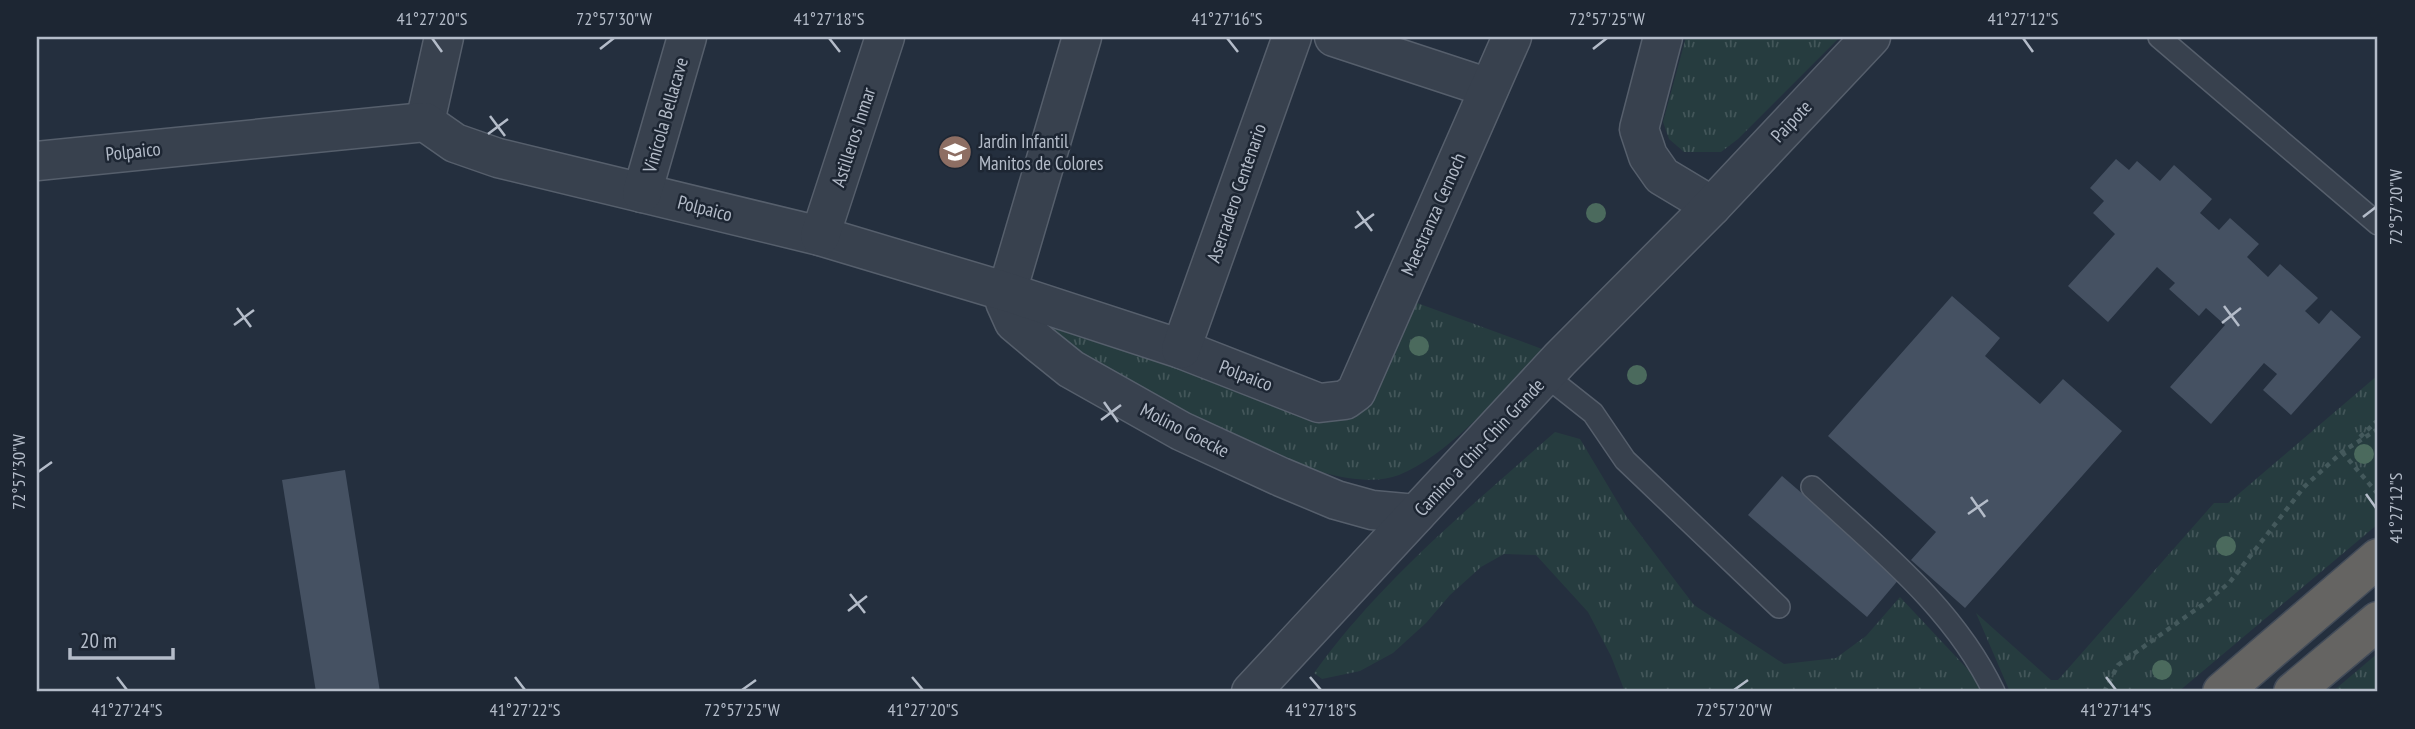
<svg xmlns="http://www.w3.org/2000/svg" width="2415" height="729" font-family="'PT Sans Narrow',sans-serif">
  <defs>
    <pattern id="grass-tufts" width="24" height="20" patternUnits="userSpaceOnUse" patternTransform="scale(1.75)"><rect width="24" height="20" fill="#263c3f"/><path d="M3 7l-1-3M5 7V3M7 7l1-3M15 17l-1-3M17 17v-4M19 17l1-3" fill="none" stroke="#435659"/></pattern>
  </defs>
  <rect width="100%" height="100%" fill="#242f3e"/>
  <g fill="url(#grass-tufts)">
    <path d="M 1686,37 L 1840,37 L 1738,139 L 1721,152 L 1684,152 L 1669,139 L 1663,122 Z"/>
    <path d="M 1409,300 L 1542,349 C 1502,391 1454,452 1399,475 C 1334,501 1181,413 1122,382 C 1107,373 1074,359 1062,348 C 1051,338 1043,321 1034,309 L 1315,409 Z"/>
    <path d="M 2378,375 L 2378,524 L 2178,692 L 2010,692 L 1976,613 L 2051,680 L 2058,680 L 2214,503 L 2228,503 Z"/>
    <path d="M 1555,432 L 1580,439 L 1626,516 L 1694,605 L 1784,664 L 1836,658 L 1866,636 L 1900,597 L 1974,676 L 1984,692 L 1625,692 L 1611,656 L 1588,612 L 1536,555 L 1504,554 L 1481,567 L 1450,595 L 1426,623 L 1393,653 L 1360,671 L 1322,679 L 1314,673 C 1380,581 1470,507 1555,432 Z"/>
    <path d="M 2378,653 L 2378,692 L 2332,692 Z"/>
  </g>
  <g fill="#455162">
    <path d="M 2116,159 L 2129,170 L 2137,161 L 2160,181 L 2174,165 L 2212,199 L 2200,213 L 2219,230 L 2230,218 L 2259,244 L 2247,257 L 2268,277 L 2280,264 L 2318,298 L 2305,311 L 2319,324 L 2331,310 L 2361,337 L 2291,415 L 2263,390 L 2277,374 L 2264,363 L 2211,424 L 2170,387 L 2225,325 L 2206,308 L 2199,316 L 2169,289 L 2175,283 L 2157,267 L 2108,322 L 2068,286 L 2115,234 L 2093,213 L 2104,201 L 2090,188 Z"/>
    <path d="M 1952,296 L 2000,338 L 1985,356 L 2040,404 L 2063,379 L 2122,431 L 1965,608 L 1911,560 L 1936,532 L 1828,436 Z"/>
    <path d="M 345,470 L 380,692 L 316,692 L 282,480 Z"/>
    <path d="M 1782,476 L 1900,578 L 1867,617 L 1748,515 Z"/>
  </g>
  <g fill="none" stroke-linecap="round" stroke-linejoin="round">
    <g stroke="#565f6c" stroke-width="24">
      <g id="service">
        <path d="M 2159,37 L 2378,224"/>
        <path d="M 1545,375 L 1593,413 L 1625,460 L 1779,607"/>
        <path d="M 1812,487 C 1879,549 1954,608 1994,692"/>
      </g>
    </g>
    <g stroke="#565f6c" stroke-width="41">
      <g id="minor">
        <path d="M 1082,37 L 1007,292 L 1005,302 L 1014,322 L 1040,344 L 1071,369 L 1181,431 L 1281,477 L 1336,500 L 1372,510 L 1416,514"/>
        <path d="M 1334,37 L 1489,88"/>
        <path d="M 1663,37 L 1639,129 L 1648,156 L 1662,176 L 1712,206"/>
        <path d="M 425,122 L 444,37"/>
        <path d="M 37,161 L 425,122 L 455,143 L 498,158 L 820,236 L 1007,292 L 1181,349 L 1319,403 L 1345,400 L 1356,392 L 1512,37"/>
        <path d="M 642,193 L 687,37"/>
        <path d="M 820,236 L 885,37"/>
        <path d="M 1181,349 L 1292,37"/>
        <path d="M 1251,692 L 1560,359 L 1712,206 L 1871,37"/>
      </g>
    </g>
    <g stroke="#434c59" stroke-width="41">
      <g id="trunk">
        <path d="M 2222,692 L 2378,558"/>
        <path d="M 2293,692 L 2378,621"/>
      </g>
    </g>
    <g stroke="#44595c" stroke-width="4.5" stroke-dasharray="5 5" stroke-linecap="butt">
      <path d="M 2360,437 L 2378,420"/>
      <path d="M 2342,452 L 2378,494"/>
      <path d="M 2104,692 L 2118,665 L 2205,603 L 2230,582 L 2304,487 L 2342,452 L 2378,429"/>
    </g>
    <use href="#service" stroke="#38414e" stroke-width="21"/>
    <use href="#minor" stroke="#38414e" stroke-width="38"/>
    <use href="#trunk" stroke="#656462" stroke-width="38"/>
  </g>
  <g fill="#4b6a5d">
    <circle cx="1596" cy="213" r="10"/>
    <circle cx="1419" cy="346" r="10"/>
    <circle cx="1637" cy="375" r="10"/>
    <circle cx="2364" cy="454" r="10"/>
    <circle cx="2226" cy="546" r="10"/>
    <circle cx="2162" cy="670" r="10"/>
  </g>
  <path fill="none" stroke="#b4bcc9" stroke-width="2.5" d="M 432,38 L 442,52M 829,38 L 840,52M 1227,38 L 1238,52M 2023,38 L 2033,52M 600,49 L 614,38M 1593,49 L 1607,38M 490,116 L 505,136M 488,134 L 508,119M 1357,211 L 1372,231M 2363,217 L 2376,207M 1355,228 L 1374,214M 2224,306 L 2239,326M 237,308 L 251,327M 2222,323 L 2241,308M 234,325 L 254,310M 1104,402 L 1118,422M 1101,420 L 1121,405M 38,472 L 52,462M 2366,494 L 2376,508M 1971,497 L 1985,517M 1968,514 L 1988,500M 850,594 L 865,613M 848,611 L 867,596M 117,677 L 127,690M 515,677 L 525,690M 912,677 L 923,690M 1310,677 L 1321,690M 2106,677 L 2116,690M 742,690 L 756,680M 1734,690 L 1748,680"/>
  <defs>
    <g id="school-disc" transform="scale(1.75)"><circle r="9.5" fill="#8d6e63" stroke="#1d2633"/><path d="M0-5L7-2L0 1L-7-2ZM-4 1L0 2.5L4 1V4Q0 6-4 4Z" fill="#fff"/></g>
  </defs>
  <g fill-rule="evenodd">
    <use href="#school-disc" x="955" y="152"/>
  </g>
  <g text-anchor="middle" stroke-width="5" stroke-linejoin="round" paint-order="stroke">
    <g font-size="19" fill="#b4bcc9" stroke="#1d2633">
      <text transform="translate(665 115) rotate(-74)" y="7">Vinícola Bellacave</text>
      <text transform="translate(1791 121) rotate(-47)" y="7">Paipote</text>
      <text transform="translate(853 137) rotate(-72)" y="7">Astilleros Inmar</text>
      <text transform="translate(133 151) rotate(-6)" y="7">Polpaico</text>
      <text transform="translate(1236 193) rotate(-71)" y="7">Aserradero Centenario</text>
      <text transform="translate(705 208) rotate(14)" y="7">Polpaico</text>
      <text transform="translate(1433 214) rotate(-66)" y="7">Maestranza Cernoch</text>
      <text transform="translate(1246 375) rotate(21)" y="7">Polpaico</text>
      <text transform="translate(1185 430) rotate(27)" y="7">Molino Goecke</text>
      <text transform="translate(1479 447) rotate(-47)" y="7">Camino a Chin-Chin Grande</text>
    </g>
    <g font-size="19" fill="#b4bcc9" stroke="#1d2633" text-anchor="start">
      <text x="979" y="148">Jardin Infantil<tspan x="979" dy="22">Manitos de Colores</tspan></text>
    </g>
  </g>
  <rect width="2415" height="729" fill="none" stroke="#1d2633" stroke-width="77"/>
  <path d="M70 648v10h103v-10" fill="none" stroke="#b4bcc9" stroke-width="3.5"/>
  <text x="80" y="648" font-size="21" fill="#b4bcc9" stroke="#1d2633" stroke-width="5" paint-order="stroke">20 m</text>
  <rect x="38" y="38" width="2338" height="652" fill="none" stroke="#b4bcc9" stroke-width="2.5"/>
  <g font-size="18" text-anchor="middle" fill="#b4bcc9">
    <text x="432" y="25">41°27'20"S</text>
    <text x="614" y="25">72°57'30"W</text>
    <text x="829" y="25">41°27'18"S</text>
    <text x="1227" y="25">41°27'16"S</text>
    <text x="1607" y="25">72°57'25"W</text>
    <text x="2023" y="25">41°27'12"S</text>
    <text transform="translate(2396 207) rotate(-90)" y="6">72°57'20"W</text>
    <text transform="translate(19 472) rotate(-90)" y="6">72°57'30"W</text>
    <text transform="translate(2396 508) rotate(-90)" y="6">41°27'12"S</text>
    <text x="127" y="716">41°27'24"S</text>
    <text x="525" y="716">41°27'22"S</text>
    <text x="742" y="716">72°57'25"W</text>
    <text x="923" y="716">41°27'20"S</text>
    <text x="1321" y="716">41°27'18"S</text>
    <text x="1734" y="716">72°57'20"W</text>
    <text x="2116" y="716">41°27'14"S</text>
  </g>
</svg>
